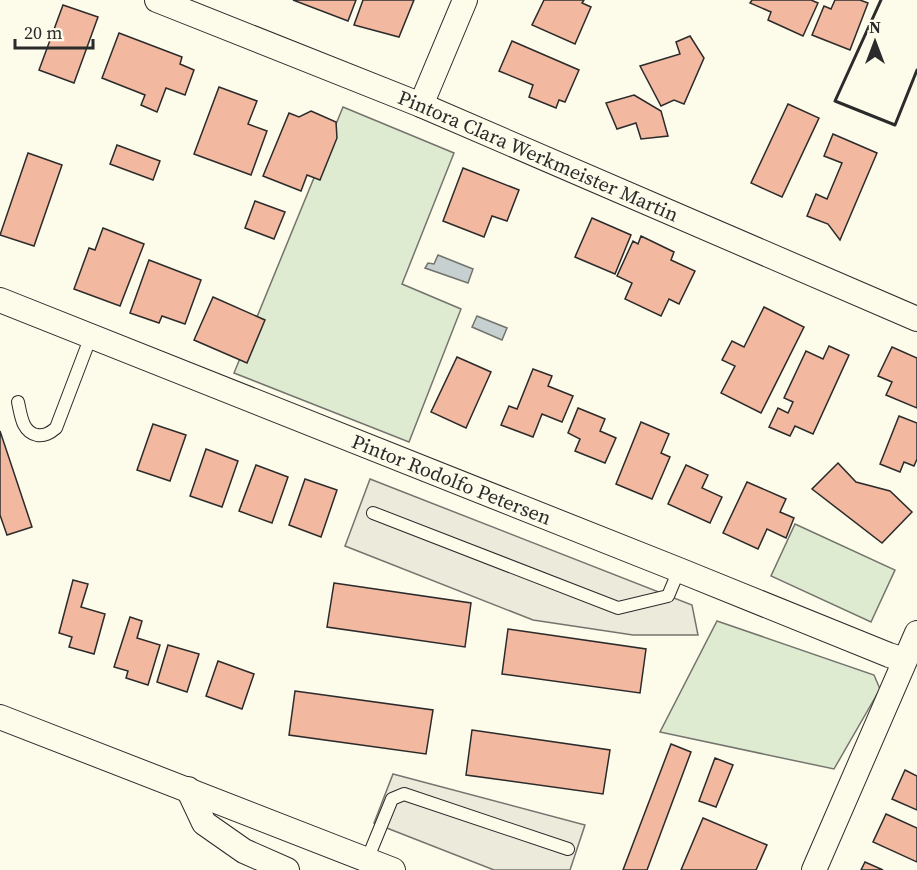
<svg xmlns="http://www.w3.org/2000/svg" width="917" height="870" font-family="'Source Serif 4',serif">
  <rect width="100%" height="100%" fill="#fdfbea"/>
  <g fill="#deebd1" stroke="#74746e" stroke-width="1.5">
    <path d="M 343,107 L 454,153 L 402,284 L 461,309 L 409,442 L 234,373 Z"/>
    <path d="M 795,524 L 895,570 L 871,622 L 771,576 Z"/>
    <path d="M 717,621 L 874,675 L 880,689 L 834,769 L 660,732 Z"/>
  </g>
  <g fill="#eceadb" stroke="#74746e" stroke-width="1.5">
    <path d="M 370,479 L 692,605 L 698,635 L 633,635 L 533,620 L 345,546 Z"/>
    <path d="M 393,774 L 585,825 L 570,870 L 494,870 L 374,823 Z"/>
  </g>
  <g fill="#c7d0d0" stroke="#74746e" stroke-width="1.5">
    <path d="M 438,255 L 473,269 L 468,283 L 425,268 L 428,263 L 434,264 Z"/>
    <path d="M 477,316 L 507,328 L 502,340 L 472,327 Z"/>
  </g>
  <g fill="#f2b8a0" stroke="#2b2b2b" stroke-width="1.5">
    <path d="M 293,0 L 356,0 L 348,21 Z"/>
    <path d="M 363,0 L 414,0 L 399,37 L 354,25 Z"/>
    <path d="M 544,0 L 584,0 L 582,3 L 591,7 L 575,44 L 532,25 Z"/>
    <path d="M 752,0 L 811,0 L 818,3 L 803,36 L 768,20 L 771,12 L 750,3 Z"/>
    <path d="M 835,0 L 860,0 L 868,3 L 850,50 L 812,35 L 824,6 L 831,9 Z"/>
    <path d="M 63,5 L 98,17 L 74,83 L 39,70 Z"/>
    <path d="M 119,33 L 182,57 L 180,64 L 194,70 L 185,95 L 166,88 L 157,112 L 141,105 L 145,95 L 102,78 Z"/>
    <path d="M 690,36 L 704,58 L 684,104 L 674,100 L 661,106 L 640,66 L 680,54 L 676,42 Z"/>
    <path d="M 512,41 L 579,70 L 565,102 L 559,100 L 556,108 L 529,97 L 533,85 L 499,71 Z"/>
    <path d="M 219,87 L 257,101 L 248,124 L 267,131 L 251,175 L 194,154 Z"/>
    <path d="M 634,95 L 661,111 L 668,136 L 641,139 L 636,123 L 617,129 L 606,103 Z"/>
    <path d="M 788,104 L 819,118 L 782,197 L 751,183 Z"/>
    <path d="M 311,111 L 336,122 L 337,138 L 320,180 L 307,175 L 301,191 L 263,176 L 289,113 L 299,117 Z"/>
    <path d="M 833,134 L 877,153 L 840,240 L 828,224 L 807,216 L 816,194 L 827,199 L 842,163 L 824,156 Z"/>
    <path d="M 117,145 L 160,161 L 153,180 L 110,164 Z"/>
    <path d="M 28,153 L 62,165 L 34,246 L 0,235 Z"/>
    <path d="M 463,168 L 519,190 L 507,221 L 492,216 L 484,237 L 443,221 Z"/>
    <path d="M 255,201 L 285,212 L 274,239 L 245,228 Z"/>
    <path d="M 592,218 L 631,235 L 615,274 L 575,257 Z"/>
    <path d="M 103,228 L 144,244 L 120,306 L 74,289 L 89,248 L 95,250 Z"/>
    <path d="M 641,236 L 674,252 L 671,260 L 695,271 L 679,304 L 669,299 L 661,316 L 625,299 L 632,283 L 617,276 L 633,241 L 638,244 Z"/>
    <path d="M 149,260 L 201,280 L 185,324 L 162,316 L 159,323 L 130,313 Z"/>
    <path d="M 213,297 L 265,320 L 247,363 L 194,340 Z"/>
    <path d="M 764,307 L 804,327 L 761,413 L 721,393 L 735,366 L 722,360 L 732,341 L 744,347 Z"/>
    <path d="M 829,346 L 849,355 L 813,434 L 795,426 L 790,436 L 769,427 L 778,408 L 788,413 L 793,402 L 784,398 L 806,351 L 823,359 Z"/>
    <path d="M 892,347 L 917,358 L 917,408 L 886,395 L 892,382 L 878,376 Z"/>
    <path d="M 457,357 L 491,372 L 466,428 L 431,412 Z"/>
    <path d="M 533,369 L 552,376 L 548,386 L 573,396 L 562,422 L 542,414 L 533,437 L 501,425 L 509,406 L 517,409 Z"/>
    <path d="M 578,408 L 605,419 L 600,431 L 616,438 L 605,463 L 575,451 L 580,439 L 568,433 Z"/>
    <path d="M 899,416 L 917,423 L 917,459 L 914,466 L 904,462 L 900,472 L 880,464 Z"/>
    <path d="M 641,422 L 669,434 L 661,453 L 670,457 L 652,499 L 616,484 Z"/>
    <path d="M 153,424 L 186,435 L 170,481 L 137,470 Z"/>
    <path d="M 0,431 L 32,527 L 7,535 L 0,515 Z"/>
    <path d="M 206,449 L 238,461 L 222,507 L 190,496 Z"/>
    <path d="M 838,463 L 856,482 L 890,491 L 912,512 L 882,543 L 812,489 Z"/>
    <path d="M 256,465 L 288,477 L 272,523 L 239,511 Z"/>
    <path d="M 686,465 L 708,475 L 702,488 L 722,497 L 710,523 L 668,504 Z"/>
    <path d="M 305,479 L 337,490 L 321,537 L 289,525 Z"/>
    <path d="M 747,482 L 786,499 L 780,512 L 794,518 L 786,538 L 767,529 L 758,549 L 723,533 Z"/>
    <path d="M 73,580 L 88,584 L 81,607 L 105,614 L 94,654 L 69,647 L 72,637 L 59,633 Z"/>
    <path d="M 334,583 L 471,603 L 465,647 L 327,627 Z"/>
    <path d="M 130,617 L 142,621 L 137,638 L 160,645 L 148,685 L 126,678 L 128,671 L 114,667 Z"/>
    <path d="M 508,629 L 646,649 L 640,693 L 502,674 Z"/>
    <path d="M 168,645 L 199,654 L 187,692 L 157,682 Z"/>
    <path d="M 218,661 L 254,674 L 242,709 L 206,696 Z"/>
    <path d="M 295,691 L 433,710 L 426,754 L 289,735 Z"/>
    <path d="M 472,730 L 610,750 L 603,794 L 466,775 Z"/>
    <path d="M 671,744 L 691,752 L 647,870 L 623,870 Z"/>
    <path d="M 715,758 L 733,765 L 716,807 L 699,801 Z"/>
    <path d="M 905,770 L 917,776 L 917,810 L 892,799 Z"/>
    <path d="M 886,814 L 917,828 L 917,862 L 873,842 Z"/>
    <path d="M 703,818 L 767,845 L 756,870 L 681,870 Z"/>
    <path d="M 865,862 L 883,870 L 861,870 Z"/>
  </g>
  <g fill="none" stroke-linecap="round" stroke-linejoin="round">
    <g stroke="#2b2b2b" stroke-width="14">
      <g id="service">
        <path d="M 18,402 C 21,415 22,432 37,435 C 45,436 50,433 56,428 L 91,336"/>
        <path d="M 373,513 L 618,608 L 668,596 L 679,570"/>
        <path d="M 367,860 L 392,799 L 404,794 L 568,849"/>
      </g>
    </g>
    <g stroke="#2b2b2b" stroke-width="26">
      <g id="minor">
        <path id="s1" d="M 157,0 L 421,105 L 917,319"/>
        <path d="M 421,105 L 465,0"/>
        <path id="s2" d="M 0,300 L 679,570 L 889,655 L 904,660"/>
        <path d="M 0,717 L 393,870"/>
        <path d="M 188,789 L 204,823 L 244,851 L 287,870"/>
        <path d="M 814,870 L 917,633"/>
      </g>
    </g>
    <use href="#service" stroke="#fdfbea" stroke-width="12"/>
    <use href="#minor" stroke="#fdfbea" stroke-width="24"/>
    <path stroke="#2b2b2b" stroke-width="3" d="M 881,0 L 835,101 L 895,125 L 917,70"/>
  </g>
  <g text-anchor="middle" stroke-width="4.5" stroke-linejoin="round" paint-order="stroke">
    <g font-size="20" fill="#2b2b2b" stroke="#fdfbea">
      <text dy="7" stroke="none"><textPath href="#s1" startOffset="412">Pintora Clara Werkmeister Martin</textPath></text>
      <text dy="7" stroke="none"><textPath href="#s2" startOffset="486">Pintor Rodolfo Petersen</textPath></text>
    </g>
  </g>
  <g transform="translate(875 42)" stroke="#fdfbea" stroke-width="4.5" paint-order="stroke">
  <path d="M0-4.5L10 22L0 15L-10 22Z" fill="#2b2b2b"/>
  <text y="-9" font-size="16" font-weight="bold" text-anchor="middle" fill="#2b2b2b">N</text>
  </g>
  <path d="M15 39v9h78v-9" fill="none" stroke="#2b2b2b" stroke-width="3"/>
  <text x="24" y="39" font-size="18" fill="#2b2b2b" stroke="#fdfbea" stroke-width="4.5" paint-order="stroke">20 m</text>
</svg>
